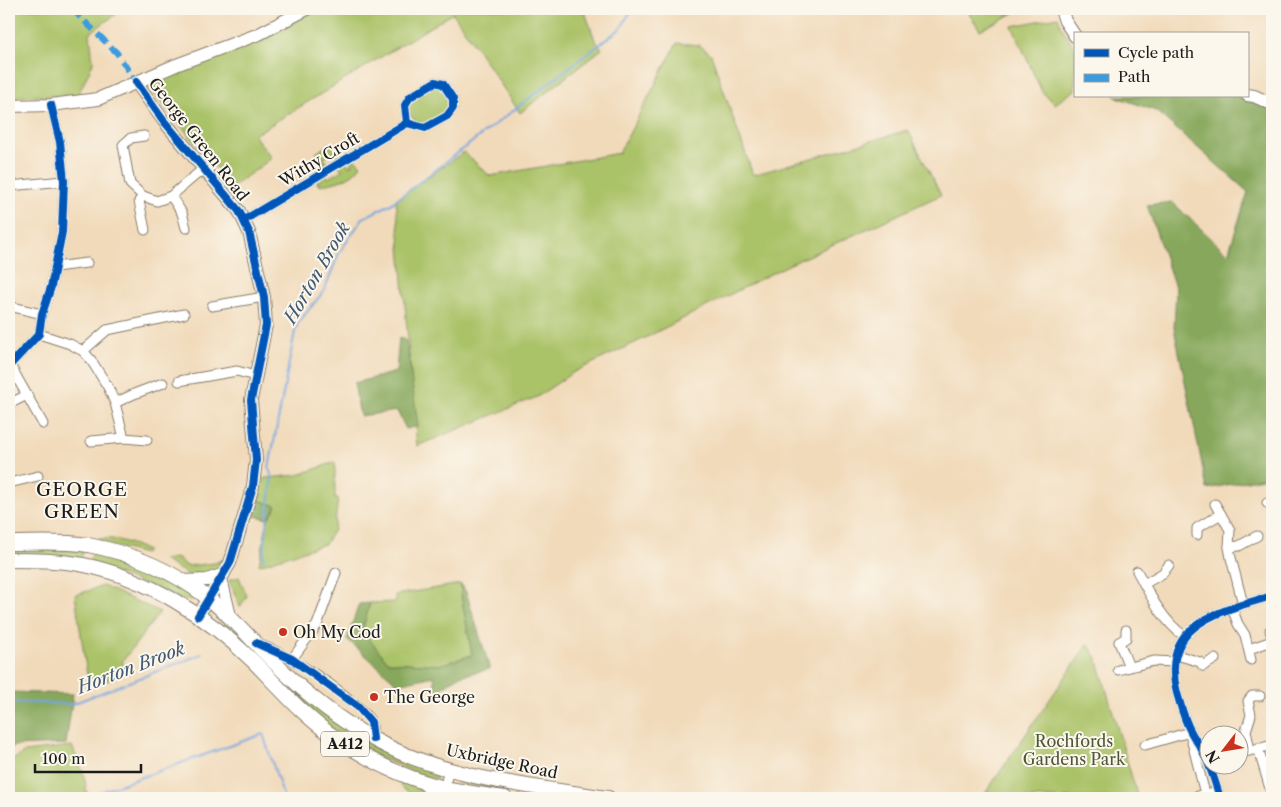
<svg xmlns="http://www.w3.org/2000/svg" width="1281" height="807" font-family="'Libre Caslon Text',serif">
  <rect width="100%" height="100%" fill="#fbf7ec"/>
  <filter id="ink" filterUnits="userSpaceOnUse"><feTurbulence type="fractalNoise" baseFrequency=".02" numOctaves="2"/><feDisplacementMap in="SourceGraphic" scale="10" xChannelSelector="R" yChannelSelector="G"/><feConvolveMatrix kernelMatrix="1 2 1 2 8 2 1 2 1" color-interpolation-filters="sRGB"/></filter>
  <filter id="wash" filterUnits="userSpaceOnUse"><feTurbulence type="fractalNoise" baseFrequency=".0096" numOctaves="4" result="noise"/><feDisplacementMap in="SourceGraphic" scale="20" xChannelSelector="R" yChannelSelector="G"/><feGaussianBlur stdDeviation="1.12" result="paint"/><feColorMatrix in="noise" values="0 0 0 0 0 0 0 0 0 0 0 0 0 0 0 0 0 1.4 0 .05"/><feComposite in="paint" operator="in"/></filter>
  <g filter="url(#wash)">
    <rect width="100%" height="100%" fill="#f1daba"/>
    <g fill="#aac268" stroke="#636f42">
      <path d="M 9,9 L 123,9 L 90,33 L 93,63 L 78,95 L 9,97 Z"/>
      <path d="M 319,9 L 579,9 L 585,12 L 595,40 L 602,49 L 520,113 L 453,13 L 254,135 L 272,158 L 232,187 L 147,85 L 197,63 L 257,42 Z"/>
      <path d="M 966,9 L 1011,9 L 1014,13 L 980,30 Z"/>
      <path d="M 1058,17 L 1061,26 L 1075,48 L 1075,90 L 1055,104 L 1042,92 L 1012,26 Z"/>
      <path d="M 677,43 L 699,45 L 711,54 L 753,175 L 908,130 L 941,195 L 786,266 L 643,339 L 572,373 L 537,397 L 417,446 L 396,199 L 464,152 L 490,176 L 619,153 Z"/>
      <path d="M 431,85 L 442,87 L 451,103 L 447,110 L 426,123 C 416,126 412,117 407,110 L 408,101 Z"/>
      <path d="M 330,143 L 339,156 L 336,158 L 333,153 L 324,158 L 327,163 L 325,164 L 316,153 Z"/>
      <path d="M 352,157 L 361,165 C 353,179 333,184 318,185 L 316,178 L 320,183 L 322,181 L 319,176 L 324,173 L 328,178 L 342,170 L 338,164 L 345,161 L 349,166 L 353,164 L 350,158 Z"/>
      <path d="M 335,462 L 335,498 L 338,498 L 334,530 L 325,544 L 259,565 L 268,519 L 277,506 L 254,499 L 260,480 L 266,478 L 298,475 Z"/>
      <path d="M 98,539 C 115,537 132,543 147,551 L 144,554 L 96,541 Z"/>
      <path d="M 9,546 L 82,551 L 83,553 L 80,560 L 9,555 Z"/>
      <path d="M 93,553 L 139,564 L 194,595 L 194,598 L 190,601 L 184,600 L 93,564 L 90,559 Z"/>
      <path d="M 176,558 L 187,566 L 215,563 L 221,560 L 224,562 L 219,572 L 194,578 L 163,560 Z"/>
      <path d="M 239,577 L 247,596 L 240,607 L 229,580 Z"/>
      <path d="M 461,584 L 461,594 L 472,655 L 439,665 L 388,662 L 362,631 L 370,603 L 396,602 L 395,595 Z"/>
      <path d="M 103,586 L 160,612 L 122,662 L 132,670 L 89,688 L 75,595 Z"/>
      <path d="M 211,607 L 314,705 L 373,747 L 429,769 L 437,773 L 438,777 L 436,779 L 424,776 L 376,756 L 321,722 L 231,630 L 209,611 Z"/>
      <path d="M 1088,644 L 1097,658 L 1138,798 L 982,798 Z"/>
      <path d="M 72,746 L 84,775 L 88,798 L 9,798 L 9,762 L 25,752 Z"/>
      <path d="M 396,778 L 421,787 L 434,798 L 421,798 L 403,789 Z"/>
      <path d="M 459,779 L 582,798 L 547,798 L 459,783 L 456,782 Z"/>
    </g>
    <g fill="#87a85c" stroke="#52623c">
      <path d="M 1114,96 L 1240,96 L 1254,100 L 1272,109 L 1272,476 L 1207,489 L 1174,328 L 1176,290 L 1147,205 L 1172,202 L 1228,254 L 1248,192 L 1156,111 Z"/>
      <path d="M 399,338 L 406,340 L 418,426 L 406,429 L 397,411 L 360,416 L 354,383 L 396,372 Z"/>
      <path d="M 254,499 L 277,506 L 268,519 L 250,515 Z"/>
      <path d="M 461,584 L 466,592 L 490,669 L 459,676 L 436,692 L 434,676 L 398,684 L 347,639 L 359,604 L 370,603 L 362,631 L 388,662 L 439,665 L 472,655 L 461,594 Z"/>
      <path d="M 9,692 L 73,694 L 66,744 L 14,746 L 9,751 Z"/>
    </g>
    <g fill="none" stroke-linecap="round" stroke-linejoin="round">
      <g stroke="#72a4de" stroke-width="2">
        <path d="M 263,560 L 272,478 L 269,468 L 295,331 L 298,323 L 324,291 L 339,253 L 363,218 L 391,204 L 621,28 L 632,9"/>
        <path d="M 9,702 L 72,704 L 202,654"/>
        <path d="M 99,798 L 97,793 L 263,734 L 284,798"/>
      </g>
    </g>
  </g>
  <g filter="url(#ink)">
    <g fill="none" stroke-linecap="round" stroke-linejoin="round">
      <g stroke="#867b6b" stroke-width="11">
        <g id="street">
          <path d="M 144,136 L 131,138 L 123,145 L 130,184 L 143,196 L 157,201 L 171,196 L 203,169"/>
          <path d="M 9,186 L 64,181"/>
          <path d="M 143,196 L 139,201 L 145,230"/>
          <path d="M 171,196 L 182,213 L 186,228"/>
          <path d="M 244,220 L 407,123 L 405,105 L 410,97 L 435,82 L 443,84 L 453,99 L 453,108 L 447,116 L 425,128 L 407,123"/>
          <path d="M 55,267 L 87,263"/>
          <path d="M 9,306 L 42,314"/>
          <path d="M 212,306 L 264,297"/>
          <path d="M 39,334 L 70,344 L 83,351 L 91,360 L 108,387 L 115,403 L 124,438 L 147,440"/>
          <path d="M 83,351 L 107,330 L 184,314"/>
          <path d="M 10,365 L 43,424"/>
          <path d="M 9,366 L 39,334 L 42,314 L 51,287 L 62,232 L 64,181 L 60,142 L 51,105"/>
          <path d="M 179,381 L 237,371 L 255,376"/>
          <path d="M 115,403 L 134,394 L 163,383"/>
          <path d="M 9,404 L 27,395"/>
          <path d="M 91,441 L 124,438"/>
          <path d="M 9,483 L 38,476"/>
          <path d="M 1267,503 L 1272,505"/>
          <path d="M 1215,504 L 1230,530 L 1229,547 L 1231,558 L 1243,604"/>
          <path d="M 1197,535 L 1197,528 L 1221,514"/>
          <path d="M 1229,547 L 1239,546 L 1257,536"/>
          <path d="M 1137,571 C 1150,595 1162,620 1184,636"/>
          <path d="M 1144,584 L 1163,573 L 1169,565"/>
          <path d="M 1232,608 L 1238,624 L 1245,635 L 1251,660"/>
          <path d="M 1126,630 L 1126,638 L 1119,642 L 1129,667"/>
          <path d="M 1270,630 L 1272,638"/>
          <path d="M 261,645 C 289,655 353,696 370,720 C 373,725 373,733 373,739"/>
          <path d="M 1249,649 L 1272,641"/>
          <path d="M 1177,655 L 1200,662 L 1203,666 L 1215,659"/>
          <path d="M 292,659 L 317,625 L 336,573"/>
          <path d="M 1118,670 L 1154,661 L 1175,662"/>
          <path d="M 1190,734 L 1206,798"/>
          <path d="M 1145,745 L 1190,732"/>
          <path d="M 1258,748 L 1271,792 L 1272,791"/>
          <path d="M 1250,750 L 1246,731 L 1251,715 L 1248,701 L 1252,696 L 1260,696"/>
          <path d="M 1238,754 L 1272,745"/>
          <path d="M 423,785 L 437,798"/>
          <path d="M 444,798 L 448,769"/>
          <path d="M 1190,798 L 1218,791"/>
          <path d="M 1220,798 C 1215,782 1210,763 1201,748 C 1198,743 1194,738 1191,732 C 1184,720 1181,706 1177,693 C 1159,623 1221,611 1272,596"/>
        </g>
      </g>
      <g stroke="#867b6b" stroke-width="14">
        <g id="secondary">
          <path d="M 1061,9 L 1065,21 L 1075,36"/>
          <path d="M 136,82 L 163,120 L 239,211 L 249,232 L 264,297 L 266,325 L 251,400 L 256,460 L 253,486 L 230,563 L 198,616"/>
          <path d="M 1247,95 L 1254,96 L 1272,104"/>
          <path d="M 9,106 L 51,105 L 98,99 L 176,65 L 259,34 L 307,9"/>
          <path d="M 221,579 L 231,620"/>
          <path d="M 183,581 L 207,580 L 224,574"/>
        </g>
      </g>
      <g stroke="#867b6b" stroke-width="16">
        <g id="primary">
          <path d="M 9,543 C 35,543 62,541 88,545 C 132,553 173,571 208,598 C 234,618 255,644 279,667 C 306,694 341,721 375,740 C 445,779 530,786 608,798"/>
          <path d="M 9,560 C 34,560 59,560 84,565 C 148,578 207,616 253,661 C 280,688 304,717 336,738 C 368,760 407,779 445,788 C 465,792 485,795 505,798"/>
        </g>
      </g>
      <use href="#street" stroke="#fff" stroke-width="9"/>
      <use href="#secondary" stroke="#fff" stroke-width="12"/>
      <use href="#primary" stroke="#fff" stroke-width="14"/>
      <path stroke="#3c9bdf" stroke-width="6" stroke-dasharray="12 6" stroke-linecap="butt" d="M 72,9 L 117,53 L 136,82"/>
      <g stroke="#fbf7ec" stroke-width="11">
        <g id="cycleway">
          <path d="M 136,82 L 163,120 L 239,211 L 249,232 L 264,297 L 266,325 L 251,400 L 256,460 L 253,486 L 230,563 L 198,616"/>
          <path d="M 244,220 L 407,123 L 405,105 L 410,97 L 435,82 L 443,84 L 453,99 L 453,108 L 447,116 L 425,128 L 407,123"/>
          <path d="M 9,366 L 39,334 L 42,314 L 51,287 L 62,232 L 64,181 L 60,142 L 51,105"/>
          <path d="M 256,643 L 292,659 L 358,707 L 371,722 L 373,739"/>
          <path d="M 1220,798 C 1215,782 1210,763 1201,748 C 1198,743 1194,738 1191,732 C 1184,720 1181,706 1177,693 C 1159,623 1221,611 1272,596"/>
        </g>
      </g>
      <use href="#cycleway" stroke="#0057b8" stroke-width="8"/>
    </g>
  </g>
  <g fill="#c8321e" stroke="#fbf7ec" stroke-width="2">
    <circle cx="283" cy="632" r="5"/>
    <circle cx="374" cy="697" r="5"/>
  </g>
  <g text-anchor="middle" stroke-width="4" stroke-linejoin="round" paint-order="stroke">
    <rect fill="#fbf7ec" stroke="#5f5e5a" stroke-width="1" x="321" y="731.5" width="48" height="25" rx="4"/>
    <g font-size="15" font-weight="bold" fill="#1c1c1c">
      <text x="345" y="749">A412</text>
    </g>
    <g font-size="16" fill="#1c1c1c" stroke="#fbf7ec">
      <text transform="translate(199 139) rotate(52)" y="6">George Green Road</text>
      <text transform="translate(319 159) rotate(-31)" y="6">Withy Croft</text>
      <text transform="translate(502 761) rotate(12)" y="6">Uxbridge Road</text>
    </g>
    <g font-size="16" fill="#1c1c1c" stroke="#fbf7ec" text-anchor="start">
      <text x="293" y="638">Oh My Cod</text>
      <text x="384" y="703">The George</text>
    </g>
    <g font-size="16" fill="#4e5637" stroke="#fbf7ec">
      <text x="1074" y="747">Rochfords<tspan x="1074" dy="18">Gardens Park</tspan></text>
    </g>
    <g font-size="18" font-style="italic" fill="#435973" stroke="#fbf7ec">
      <text transform="translate(317 273) rotate(-60)" y="6">Horton Brook</text>
      <text transform="translate(131 668) rotate(-21)" y="6">Horton Brook</text>
    </g>
    <g font-size="19" letter-spacing="1" fill="#1c1c1c" stroke="#fbf7ec">
      <text x="82" y="496">GEORGE<tspan x="82" dy="22">GREEN</tspan></text>
    </g>
  </g>
  <rect width="1281" height="807" fill="none" stroke="#fbf7ec" stroke-width="30"/>
  <rect x="1074" y="32" width="175" height="65" fill="#fbf7ec" stroke="#a29f99"/>
  <rect x="1084" y="49" width="25" height="8" fill="#0057b8" stroke="#a29f99"/>
  <text x="1118" y="58" font-size="15" fill="#1c1c1c">Cycle path</text>
  <rect x="1084" y="74" width="25" height="8" fill="#3c9bdf" stroke="#a29f99"/>
  <text x="1118" y="82" font-size="15" fill="#1c1c1c">Path</text>
  <g transform="translate(1224 750) rotate(239)"><circle r="24" fill="#fbf7ec" stroke="#a29f99"/>
  <path d="M0-4L9 19L0 12L-9 19Z" fill="#c8321e"/>
  <text y="-8" font-size="14" font-weight="bold" text-anchor="middle" fill="#1c1c1c">N</text>
  </g>
  <path d="M35 764v8h106v-8" fill="none" stroke="#1c1c1c" stroke-width="2.5"/>
  <text x="42" y="764" font-size="15" fill="#1c1c1c" stroke="#fbf7ec" stroke-width="4" paint-order="stroke">100 m</text>
</svg>
